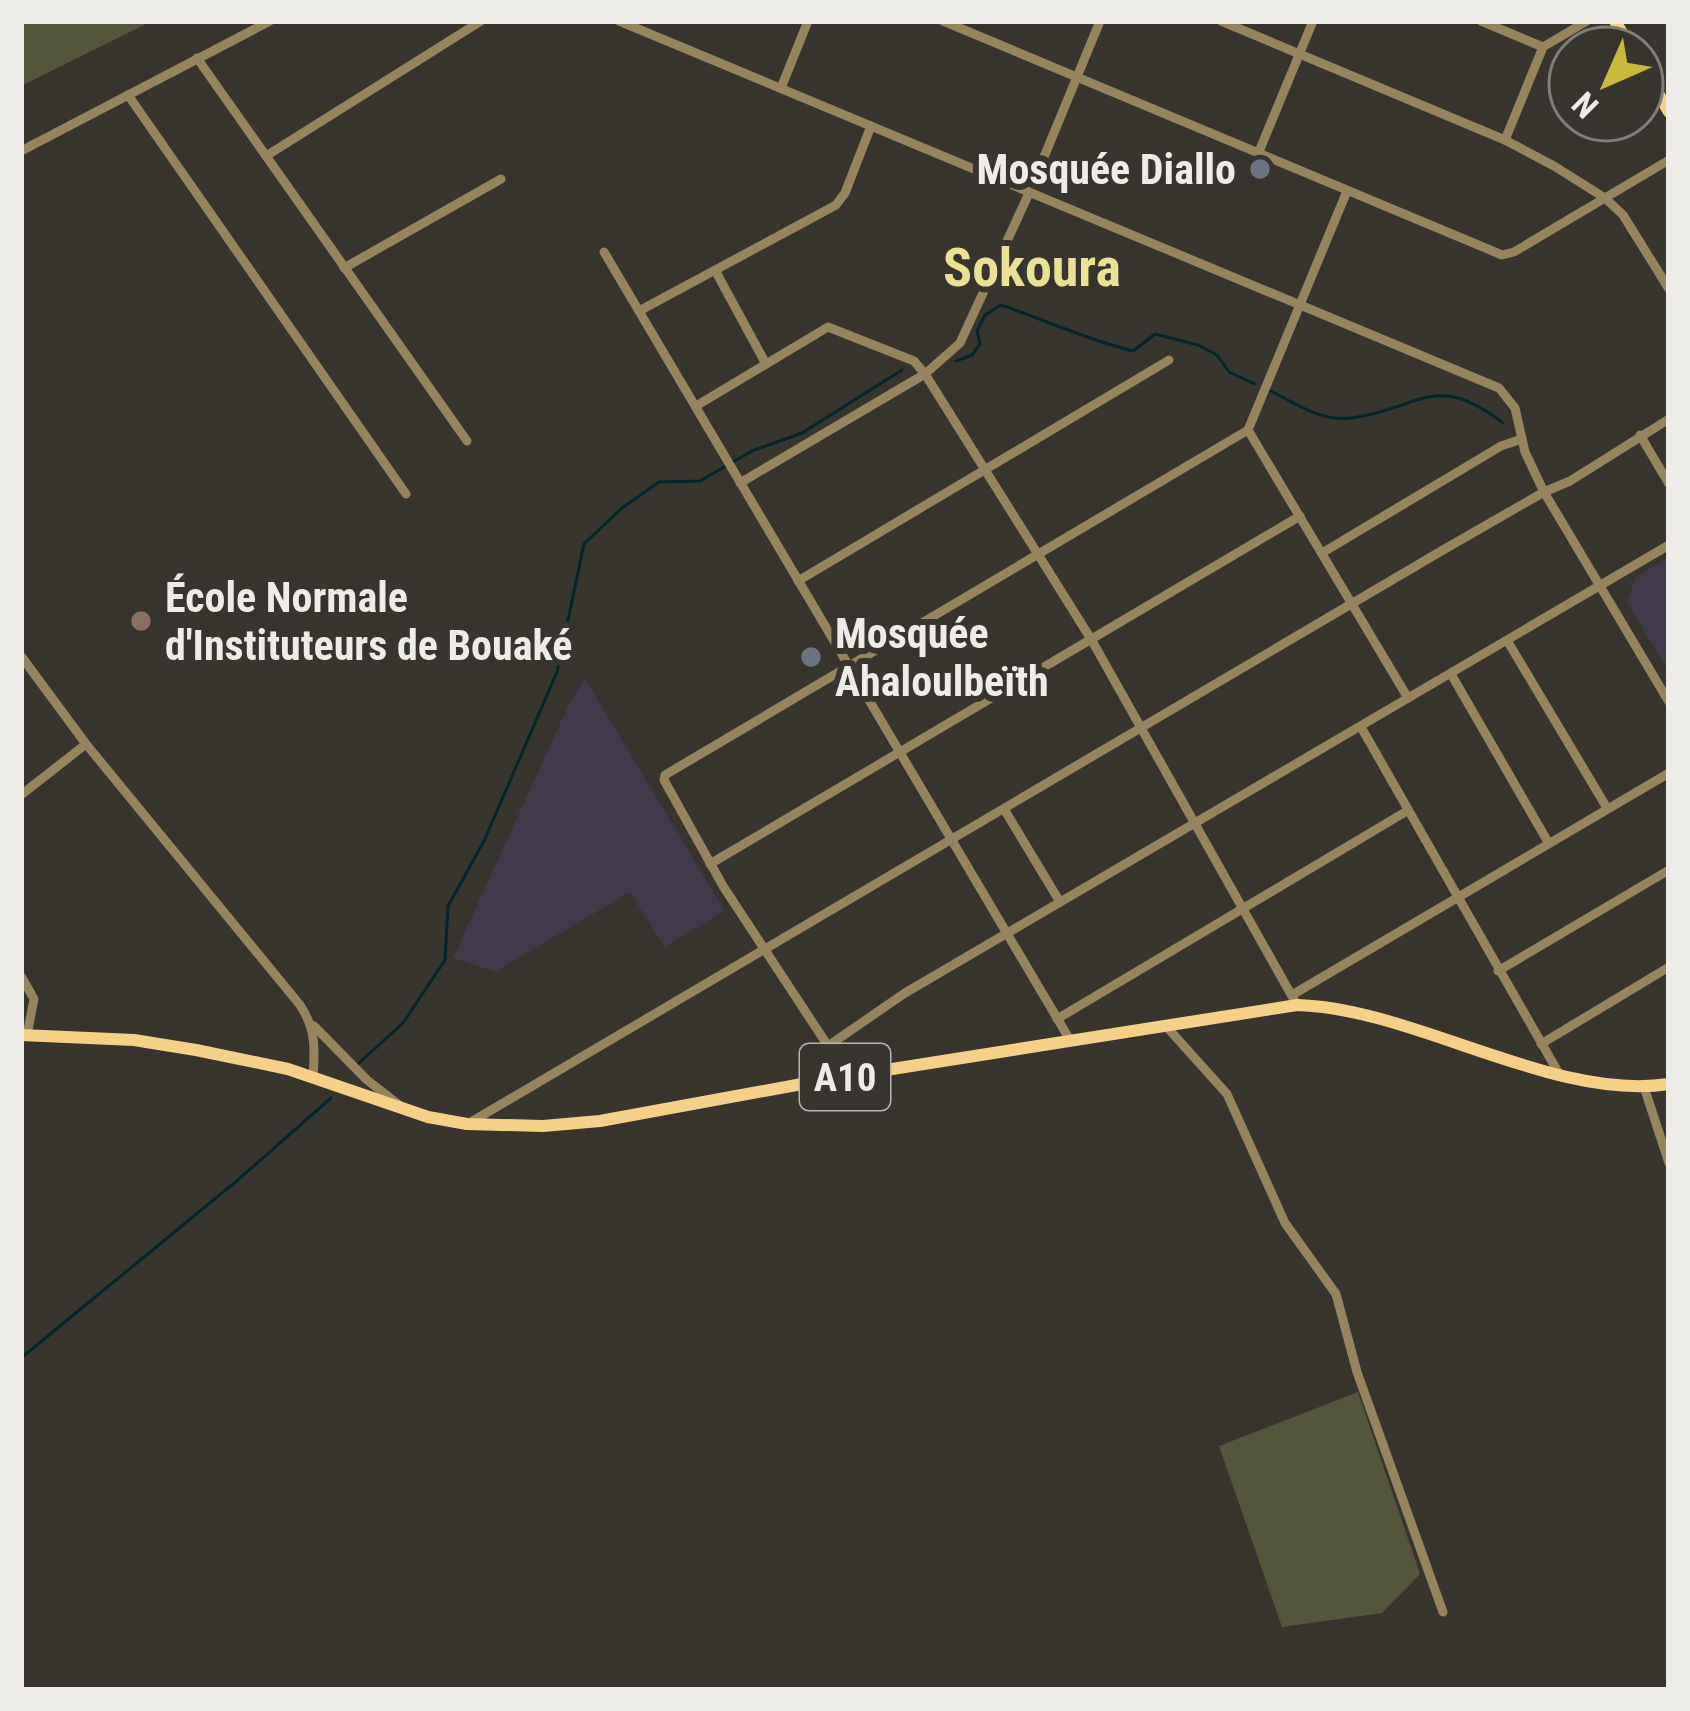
<svg xmlns="http://www.w3.org/2000/svg" width="1690" height="1711" font-family="'Roboto Condensed',sans-serif">
  <rect width="100%" height="100%" fill="#38352f"/>
  <g fill="#403a4b">
    <path d="M 1669,557 L 1669,673 L 1627,601 L 1636,577 Z"/>
    <path d="M 585,678 L 725,911 L 664,947 L 630,892 L 495,972 L 453,958 L 570,702 Z"/>
  </g>
  <g fill="#54563b">
    <path d="M 21,21 L 152,21 L 21,86 Z"/>
    <path d="M 1358,1392 L 1420,1574 L 1382,1613 L 1282,1627 L 1219,1446 Z"/>
  </g>
  <g fill="none" stroke-linecap="round" stroke-linejoin="round">
    <g stroke="#04252b" stroke-width="3">
      <path d="M 956,361 L 972,355 L 980,344 L 977,331 L 985,315 L 1001,305 C 1045,320 1088,340 1133,351 L 1155,334 L 1198,345 L 1217,355 L 1229,372 L 1255,384"/>
      <path d="M 1271,391 C 1296,404 1322,422 1351,418 C 1420,409 1435,370 1503,423"/>
      <path d="M 358,1064 L 403,1023 L 445,960 L 448,906 L 484,841 L 557,672 L 584,544 L 622,508 L 659,482 L 700,481 L 752,451 L 802,433 L 902,370"/>
      <path d="M 21,1358 L 239,1179 L 331,1098"/>
    </g>
    <g stroke="#96845f" stroke-width="9">
      <path d="M 619,21 L 1499,388 L 1515,408 L 1525,452 L 1544,492 L 1669,702"/>
      <path d="M 943,21 L 1502,255 L 1514,252 L 1669,160"/>
      <path d="M 1221,21 L 1505,140 L 1554,166 L 1605,198 L 1623,215 L 1669,289"/>
      <path d="M 1481,21 L 1543,47"/>
      <path d="M 197,58 L 467,441"/>
      <path d="M 781,88 L 808,21"/>
      <path d="M 128,95 L 406,494"/>
      <path d="M 1505,140 L 1543,47 L 1587,21"/>
      <path d="M 21,151 L 270,21"/>
      <path d="M 1258,154 L 1313,21"/>
      <path d="M 266,156 L 481,21"/>
      <path d="M 604,252 L 1070,1040"/>
      <path d="M 344,268 L 501,179"/>
      <path d="M 716,272 L 766,364"/>
      <path d="M 639,311 L 836,205 L 845,193 L 871,126"/>
      <path d="M 696,406 L 828,327 L 914,361 L 925,374 L 1091,639 L 1297,1005"/>
      <path d="M 1248,430 L 1408,698"/>
      <path d="M 1640,435 L 1669,484"/>
      <path d="M 740,483 L 925,374 L 960,343 L 1030,191 L 1100,21"/>
      <path d="M 1322,553 L 1501,446 L 1522,439"/>
      <path d="M 798,581 L 1169,360"/>
      <path d="M 1508,642 L 1607,808"/>
      <path d="M 21,656 L 86,744 L 300,1005 C 316,1029 315,1049 313,1077"/>
      <path d="M 1451,674 L 1548,842"/>
      <path d="M 1361,727 L 1558,1072"/>
      <path d="M 21,795 L 86,744"/>
      <path d="M 1004,809 L 1060,902"/>
      <path d="M 710,864 L 1300,516"/>
      <path d="M 1498,971 L 1669,870"/>
      <path d="M 21,976 L 34,999 L 27,1035"/>
      <path d="M 1292,995 L 1669,773"/>
      <path d="M 1057,1019 L 1407,811"/>
      <path d="M 1165,1025 L 1227,1094 L 1285,1223 L 1336,1294 L 1357,1372 L 1443,1612"/>
      <path d="M 314,1026 L 367,1080 L 398,1104"/>
      <path d="M 1541,1044 L 1669,967"/>
      <path d="M 828,1046 L 905,993 L 1669,545"/>
      <path d="M 829,1079 L 824,1060 L 828,1046 L 723,886 L 664,780 L 665,775 L 1248,430 L 1347,191"/>
      <path d="M 1644,1087 L 1669,1163"/>
      <path d="M 471,1122 L 1443,550 L 1544,492 L 1570,481 L 1669,419"/>
    </g>
    <g stroke="#f6d183" stroke-width="12">
      <path d="M 1615,21 L 1631,48"/>
      <path d="M 1642,66 L 1669,112"/>
      <path d="M 21,1035 L 134,1040 L 196,1050 L 288,1069 L 428,1117 L 467,1124 L 543,1126 L 600,1121 L 829,1079 L 1297,1005 C 1414,1008 1554,1102 1669,1084"/>
    </g>
  </g>
  <g fill="#6b7280" stroke="#38352f" stroke-width="4.5">
    <circle cx="1260" cy="169" r="12"/>
    <circle cx="811" cy="657" r="12"/>
  </g>
  <circle fill="#8d6e63" stroke="#38352f" stroke-width="4.5" cx="141" cy="621" r="12"/>
  <g text-anchor="middle" stroke-width="12" stroke-linejoin="round" paint-order="stroke">
    <rect fill="#38352f" stroke="#b7b5b0" stroke-width="3" x="800" y="1044" width="90" height="66" rx="9"/>
    <g font-size="39" font-weight="bold" fill="#eeece8">
      <text x="845" y="1091">A10</text>
    </g>
    <g font-size="42" font-weight="bold" fill="#eeece8" stroke="#38352f" text-anchor="start">
      <text x="1236" y="184" text-anchor="end">Mosquée Diallo</text>
      <text x="165" y="612">École Normale<tspan x="165" dy="48">d'Instituteurs de Bouaké</tspan></text>
      <text x="835" y="648">Mosquée<tspan x="835" dy="48">Ahaloulbeïth</tspan></text>
    </g>
    <g font-size="54" font-weight="bold" fill="#eae192" stroke="#38352f">
      <text x="1032" y="286">Sokoura</text>
    </g>
  </g>
  <rect width="1690" height="1711" fill="none" stroke="#eeece8" stroke-width="48"/>
  <g transform="translate(1606 84) rotate(225)"><circle r="57" fill="#38352f" stroke="#817e79" stroke-width="3"/>
  <path d="M0-9L21 45L0 30L-21 45Z" fill="#c9ba3a"/>
  <text y="-18" font-size="33" font-weight="bold" text-anchor="middle" fill="#eeece8">N</text>
  </g>
</svg>
